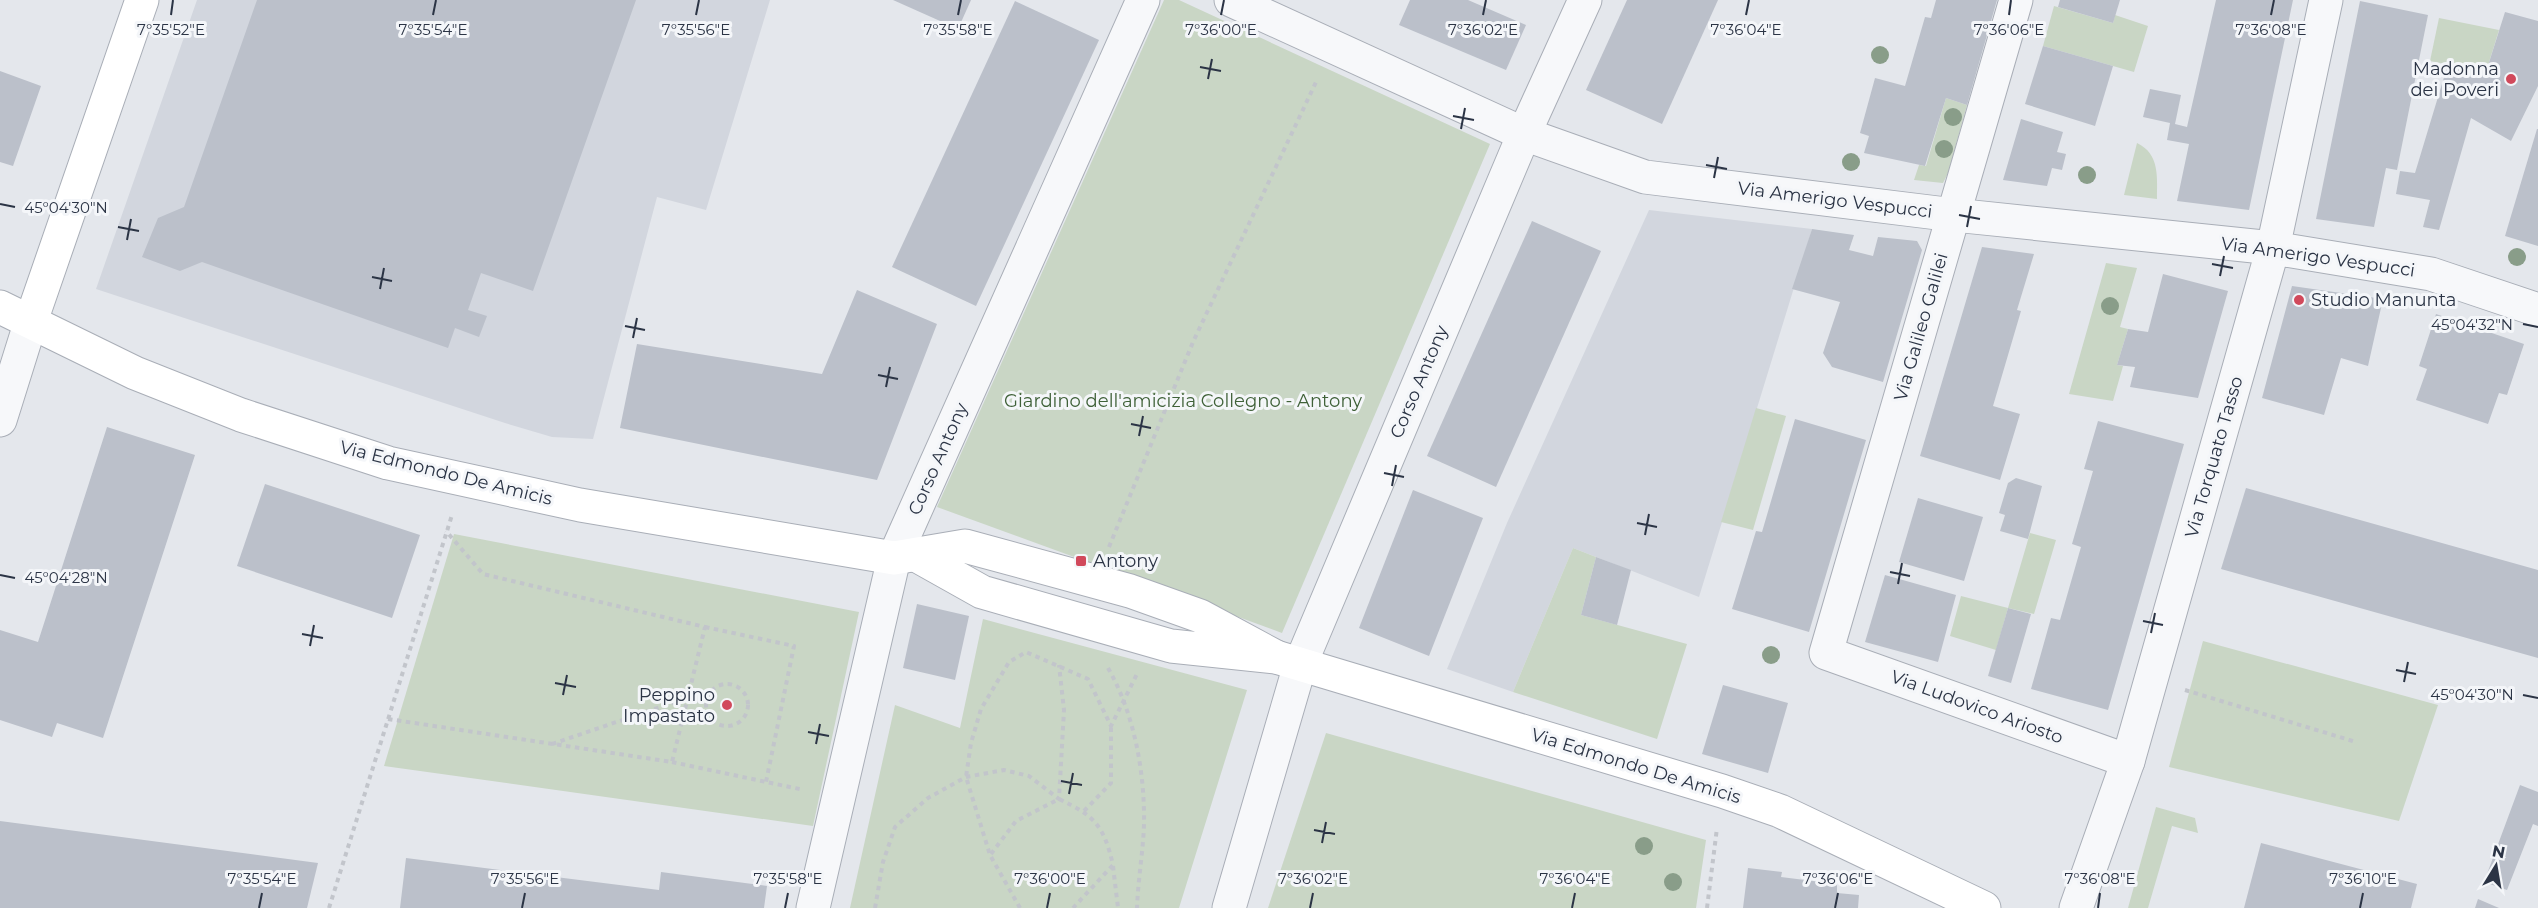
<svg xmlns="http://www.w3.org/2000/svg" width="2538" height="908" font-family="Montserrat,sans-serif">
  <rect width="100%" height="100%" fill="#e4e7ec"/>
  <g fill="#d2d6de">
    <path d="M 197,0 L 770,0 L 706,210 L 657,197 L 593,439 L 552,437 L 505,423 L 96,289 Z"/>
    <path d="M 1649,210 L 1812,229 L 1699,597 L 1573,548 L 1513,692 L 1447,669 L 1507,523 Z"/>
  </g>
  <g fill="#c9d6c5">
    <path d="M 1164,0 L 1179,0 L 1490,144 L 1282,633 L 937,507 Z"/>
    <path d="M 2054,6 L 2113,23 L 2115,15 L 2148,26 L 2134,72 L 2043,46 Z"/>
    <path d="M 2439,18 L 2499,30 L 2486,72 L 2430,61 Z"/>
    <path d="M 1946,98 L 1967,105 L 1948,173 L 1943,183 L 1914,180 L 1919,165 L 1926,166 Z"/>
    <path d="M 2137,143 C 2160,154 2157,177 2157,199 L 2124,195 Z"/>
    <path d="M 2106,263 L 2137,268 L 2120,327 L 2128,329 L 2117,365 L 2123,366 L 2113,401 L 2069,394 Z"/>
    <path d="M 1756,408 L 1786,416 L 1753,530 L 1721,522 Z"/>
    <path d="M 2030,533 L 2056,540 L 2034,614 L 2008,608 L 1996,650 L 1950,636 L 1961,596 L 2008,608 Z"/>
    <path d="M 454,534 L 859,612 L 813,826 L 384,766 Z"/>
    <path d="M 1573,548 L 1596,557 L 1581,615 L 1687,644 L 1657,739 L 1513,692 Z"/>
    <path d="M 983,619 L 1247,690 L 1179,908 L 850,908 L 895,705 L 960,728 Z"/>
    <path d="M 2203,641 L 2438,705 L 2399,821 L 2169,767 Z"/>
    <path d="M 1326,733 L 1706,840 L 1696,908 L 1268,908 Z"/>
    <path d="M 2156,807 L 2195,818 L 2198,833 L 2172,826 L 2148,908 L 2128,908 Z"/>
  </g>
  <g fill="#bbc0ca">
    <path d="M 257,0 L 636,0 L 533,291 L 481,273 L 468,310 L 487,316 L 479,337 L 455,328 L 448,348 L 202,262 L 180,271 L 142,257 L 158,218 L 184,207 Z"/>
    <path d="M 893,0 L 971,0 L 958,29 Z"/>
    <path d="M 1410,0 L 1468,0 L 1526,25 L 1506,70 L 1399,25 Z"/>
    <path d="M 1627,0 L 1718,0 L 1662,124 L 1586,90 Z"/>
    <path d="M 1936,0 L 1997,0 L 1967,105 L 1946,98 L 1925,166 L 1864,153 L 1869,136 L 1860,133 L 1875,78 L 1905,86 L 1925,17 L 1931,18 Z"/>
    <path d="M 2060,0 L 2120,0 L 2113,23 L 2058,7 Z"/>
    <path d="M 2216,0 L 2293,0 L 2249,210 L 2177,201 L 2189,144 L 2167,140 L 2170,123 L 2143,117 L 2150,89 L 2181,95 L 2175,124 L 2187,127 Z"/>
    <path d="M 1015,1 L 1099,40 L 976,306 L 892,267 Z"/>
    <path d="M 2360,1 L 2428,15 L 2397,170 L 2386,168 L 2374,227 L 2316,219 Z"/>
    <path d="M 2505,12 L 2538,21 L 2538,86 L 2511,141 L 2471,118 L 2439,230 L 2423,227 L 2430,200 L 2396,194 L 2400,171 L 2415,173 L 2448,64 L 2486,72 Z"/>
    <path d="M 2043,46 L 2113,66 L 2095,126 L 2025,104 Z"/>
    <path d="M 0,71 L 41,86 L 13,166 L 0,162 Z"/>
    <path d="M 2021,119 L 2063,132 L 2057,152 L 2066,154 L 2062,170 L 2052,168 L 2047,186 L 2003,180 Z"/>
    <path d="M 2537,129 L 2538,129 L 2538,246 L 2505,236 Z"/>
    <path d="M 1532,221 L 1601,251 L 1496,487 L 1427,456 Z"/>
    <path d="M 1812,229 L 1854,235 L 1849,250 L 1873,256 L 1878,237 L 1917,241 L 1922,250 L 1883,382 L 1832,367 L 1823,353 L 1840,302 L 1792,289 Z"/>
    <path d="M 1982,247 L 2034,254 L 2017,310 L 2021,311 L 1993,406 L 2020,414 L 2000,480 L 1920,456 Z"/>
    <path d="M 2163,274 L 2228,291 L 2198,398 L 2130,387 L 2135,367 L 2117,365 L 2128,329 L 2148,332 Z"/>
    <path d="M 2292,286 L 2383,299 L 2368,366 L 2341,358 L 2324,415 L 2262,398 Z"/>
    <path d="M 857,290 L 937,324 L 877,480 L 620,428 L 637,344 L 822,374 Z"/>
    <path d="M 2436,314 L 2524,344 L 2507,395 L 2499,393 L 2488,424 L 2416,400 L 2427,369 L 2419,366 Z"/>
    <path d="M 1795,419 L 1866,440 L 1809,632 L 1732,609 L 1756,531 L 1762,532 Z"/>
    <path d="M 2098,421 L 2184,444 L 2108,710 L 2031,689 L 2051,618 L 2060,620 L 2081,547 L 2072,544 L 2093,471 L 2084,469 Z"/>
    <path d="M 107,427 L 195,455 L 103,738 L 57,723 L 52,737 L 0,720 L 0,630 L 38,642 Z"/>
    <path d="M 2016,478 L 2042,486 L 2028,539 L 2000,531 L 2005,515 L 1999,513 L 2008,483 Z"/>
    <path d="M 265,484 L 420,535 L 392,618 L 237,566 Z"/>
    <path d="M 2246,488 L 2538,570 L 2538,658 L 2221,569 Z"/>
    <path d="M 1413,490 L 1483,518 L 1429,656 L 1359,628 Z"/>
    <path d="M 1918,498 L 1983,517 L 1964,581 L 1899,562 Z"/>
    <path d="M 1596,557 L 1631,570 L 1617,625 L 1581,615 Z"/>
    <path d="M 1885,575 L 1956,595 L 1938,662 L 1865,642 Z"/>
    <path d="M 917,604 L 969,616 L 955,680 L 903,668 Z"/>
    <path d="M 2008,608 L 2031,614 L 2011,683 L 1988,676 Z"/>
    <path d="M 1723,685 L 1788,703 L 1768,773 L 1702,754 Z"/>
    <path d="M 2520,785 L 2538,792 L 2538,826 L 2533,824 L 2507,890 L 2484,882 Z"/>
    <path d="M 0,821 L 318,863 L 307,908 L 0,908 Z"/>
    <path d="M 2261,843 L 2417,884 L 2411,908 L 2244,908 Z"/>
    <path d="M 406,858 L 659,890 L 661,872 L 767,886 L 764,908 L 400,908 Z"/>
    <path d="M 1748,868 L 1782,872 L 1781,877 L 1837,884 L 1837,893 L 1859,895 L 1858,908 L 1743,908 Z"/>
    <path d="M 2478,899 L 2499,908 L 2475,908 Z"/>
  </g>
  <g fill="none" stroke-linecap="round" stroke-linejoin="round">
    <g stroke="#a9aeb7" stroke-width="35">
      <g id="street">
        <path d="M 1231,0 L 1524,134 L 1645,177 L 1954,215 L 2273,248 L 2431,274 L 2538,310"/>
        <path d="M 2016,0 L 1826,653 L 2128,761"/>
        <path d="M 0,420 L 31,321"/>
        <path d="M 813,908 L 894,558 L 1143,0"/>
        <path d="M 1229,908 L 1300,665 L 1524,134 L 1585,0"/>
        <path d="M 2076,908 L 2128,761 L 2273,248 L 2326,0"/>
      </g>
    </g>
    <g stroke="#a9aeb7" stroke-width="35">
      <g id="secondary">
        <path d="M 0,307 L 135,373 L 241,415 L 388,463 L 580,505 L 894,558 L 965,546 L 1130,591 L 1200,616 L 1276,657"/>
        <path d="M 31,321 L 142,0"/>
        <path d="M 916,555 L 982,592 L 1171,646 L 1276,657 L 1722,791 L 1780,811 L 1984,908"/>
      </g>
    </g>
    <g stroke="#c2c5cb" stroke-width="4" stroke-dasharray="4.5 4.5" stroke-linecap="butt">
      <path d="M 1109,547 L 1193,342 L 1317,80"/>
      <path d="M 705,627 L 794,646 L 766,782"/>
      <path d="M 1108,668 C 1134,713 1145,772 1144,825 C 1143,852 1138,880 1137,908"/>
      <circle cx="727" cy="705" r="21"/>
      <path d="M 2185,690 L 2356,742"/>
      <path d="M 388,719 L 672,762 L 705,627 L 483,574 L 446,531"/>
      <path d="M 552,744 L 687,698 L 705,702"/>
      <path d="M 672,762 L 804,790"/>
      <path d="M 1084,811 L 1111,783 L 1111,726"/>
      <path d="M 991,854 L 1016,821 L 1059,799 C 1095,816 1104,826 1113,865 L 1073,908"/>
      <path d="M 1113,866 L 1118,908"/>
      <path d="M 329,908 L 452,515"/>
      <path d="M 875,908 L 883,862 L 895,827 L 928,798 L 966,777 L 1004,770 L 1029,776 L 1059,799 L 1064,710 L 1059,665"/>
      <path d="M 1020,908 L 990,855 L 966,777 L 971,743 L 981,709 L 1009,662 L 1026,652 L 1088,679 L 1111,726 L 1137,674"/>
      <path d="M 1707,908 L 1717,828"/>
    </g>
    <use href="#street" stroke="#f7f8fa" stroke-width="33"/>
    <use href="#secondary" stroke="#fff" stroke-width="33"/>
  </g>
  <g fill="#899d89">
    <circle cx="1880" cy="55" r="9"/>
    <circle cx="1953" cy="117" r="9"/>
    <circle cx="1944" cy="149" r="9"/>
    <circle cx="1851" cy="162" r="9"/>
    <circle cx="2087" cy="175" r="9"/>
    <circle cx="2517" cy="257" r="9"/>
    <circle cx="2110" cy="306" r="9"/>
    <circle cx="1771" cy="655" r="9"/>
    <circle cx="1644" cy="846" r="9"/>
    <circle cx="1673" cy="882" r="9"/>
  </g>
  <path fill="none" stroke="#2b3445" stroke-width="2" d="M 171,15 L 173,0M 433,15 L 436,0M 696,15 L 699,0M 958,15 L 961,0M 1221,15 L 1224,0M 1483,15 L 1486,0M 1746,15 L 1749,0M 2009,15 L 2011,0M 2271,15 L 2274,0M 1200,67 L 1221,71M 1208,79 L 1212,59M 1453,116 L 1474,120M 1461,129 L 1465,108M 1706,165 L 1727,169M 1714,178 L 1718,157M 0,204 L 15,207M 1959,215 L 1980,219M 118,227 L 139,231M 1967,227 L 1971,206M 127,240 L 131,219M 2212,264 L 2233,268M 2220,276 L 2224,256M 372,277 L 392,281M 380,289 L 384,268M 2523,324 L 2538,327M 625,326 L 645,330M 633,338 L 637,318M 878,375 L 898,379M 886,387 L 890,367M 1131,424 L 1151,428M 1139,436 L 1143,416M 1384,473 L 1404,477M 1392,486 L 1396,465M 1637,523 L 1657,527M 1645,535 L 1649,514M 1890,572 L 1910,576M 0,575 L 15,578M 1898,584 L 1902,563M 2143,621 L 2163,625M 2151,633 L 2155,613M 302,634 L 323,638M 310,646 L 314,625M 2396,670 L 2416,674M 2404,682 L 2408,662M 555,683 L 576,687M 563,695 L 567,675M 2523,695 L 2538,698M 808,732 L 829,736M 816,744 L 820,724M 1061,781 L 1082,785M 1069,794 L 1073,773M 1314,830 L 1335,834M 1322,843 L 1326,822M 259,908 L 262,893M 522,908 L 525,893M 785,908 L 788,893M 1047,908 L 1050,893M 1310,908 L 1313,893M 1572,908 L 1575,893M 1835,908 L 1838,893M 2098,908 L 2100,893M 2360,908 L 2363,893"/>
  <g fill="#d1495b" stroke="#f4f6f9" stroke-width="2">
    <circle cx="2511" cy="79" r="6"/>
    <circle cx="2299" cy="300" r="6"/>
    <rect x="1075" y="555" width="12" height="12" rx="3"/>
    <circle cx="727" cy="705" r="6"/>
  </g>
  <g text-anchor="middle" stroke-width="6" stroke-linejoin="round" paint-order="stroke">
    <g font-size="18" fill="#2b3445" stroke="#f4f6f9" text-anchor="end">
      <text x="2499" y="75">Madonna<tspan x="2499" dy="21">dei Poveri</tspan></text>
      <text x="2311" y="306" text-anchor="start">Studio Manunta</text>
      <text x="1093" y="567" text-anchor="start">Antony</text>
      <text x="715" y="701">Peppino<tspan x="715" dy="21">Impastato</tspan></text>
    </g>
    <g font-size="18" fill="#2b3445" stroke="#f4f6f9">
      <text transform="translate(1835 200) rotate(7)" y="6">Via Amerigo Vespucci</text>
      <text transform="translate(2318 257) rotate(8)" y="6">Via Amerigo Vespucci</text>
      <text transform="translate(1921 327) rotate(-74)" y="6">Via Galileo Galilei</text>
      <text transform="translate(1419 382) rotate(-67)" y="6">Corso Antony</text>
      <text transform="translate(2214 457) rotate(-74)" y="6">Via Torquato Tasso</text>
      <text transform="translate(938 459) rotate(-66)" y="6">Corso Antony</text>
      <text transform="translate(446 473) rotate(14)" y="6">Via Edmondo De Amicis</text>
      <text transform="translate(1977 707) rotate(20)" y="6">Via Ludovico Ariosto</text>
      <text transform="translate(1636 766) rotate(17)" y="6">Via Edmondo De Amicis</text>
    </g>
    <g font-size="18" fill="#3f6138" stroke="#f4f6f9">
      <text x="1183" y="407">Giardino dell'amicizia Collegno - Antony</text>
    </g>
  </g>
  <g font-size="15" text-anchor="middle" fill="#2b3445" stroke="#f4f6f9" stroke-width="6" stroke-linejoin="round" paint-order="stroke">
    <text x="171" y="35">7°35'52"E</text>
    <text x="433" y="35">7°35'54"E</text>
    <text x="696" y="35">7°35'56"E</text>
    <text x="958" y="35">7°35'58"E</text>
    <text x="1221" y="35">7°36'00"E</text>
    <text x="1483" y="35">7°36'02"E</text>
    <text x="1746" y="35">7°36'04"E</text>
    <text x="2009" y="35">7°36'06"E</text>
    <text x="2271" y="35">7°36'08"E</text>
    <text x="66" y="213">45°04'30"N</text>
    <text x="2472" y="330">45°04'32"N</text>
    <text x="66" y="583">45°04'28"N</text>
    <text x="2472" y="700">45°04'30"N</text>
    <text x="262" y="884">7°35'54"E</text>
    <text x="525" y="884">7°35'56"E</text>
    <text x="788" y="884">7°35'58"E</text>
    <text x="1050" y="884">7°36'00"E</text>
    <text x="1313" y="884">7°36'02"E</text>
    <text x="1575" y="884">7°36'04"E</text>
    <text x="1838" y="884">7°36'06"E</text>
    <text x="2100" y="884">7°36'08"E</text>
    <text x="2363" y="884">7°36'10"E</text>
  </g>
  <g transform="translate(2496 866) rotate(11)" stroke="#f4f6f9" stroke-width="4.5" paint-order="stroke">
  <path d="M0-4.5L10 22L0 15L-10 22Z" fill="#2b3445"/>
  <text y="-9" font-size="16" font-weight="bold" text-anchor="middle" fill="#2b3445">N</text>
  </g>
</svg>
